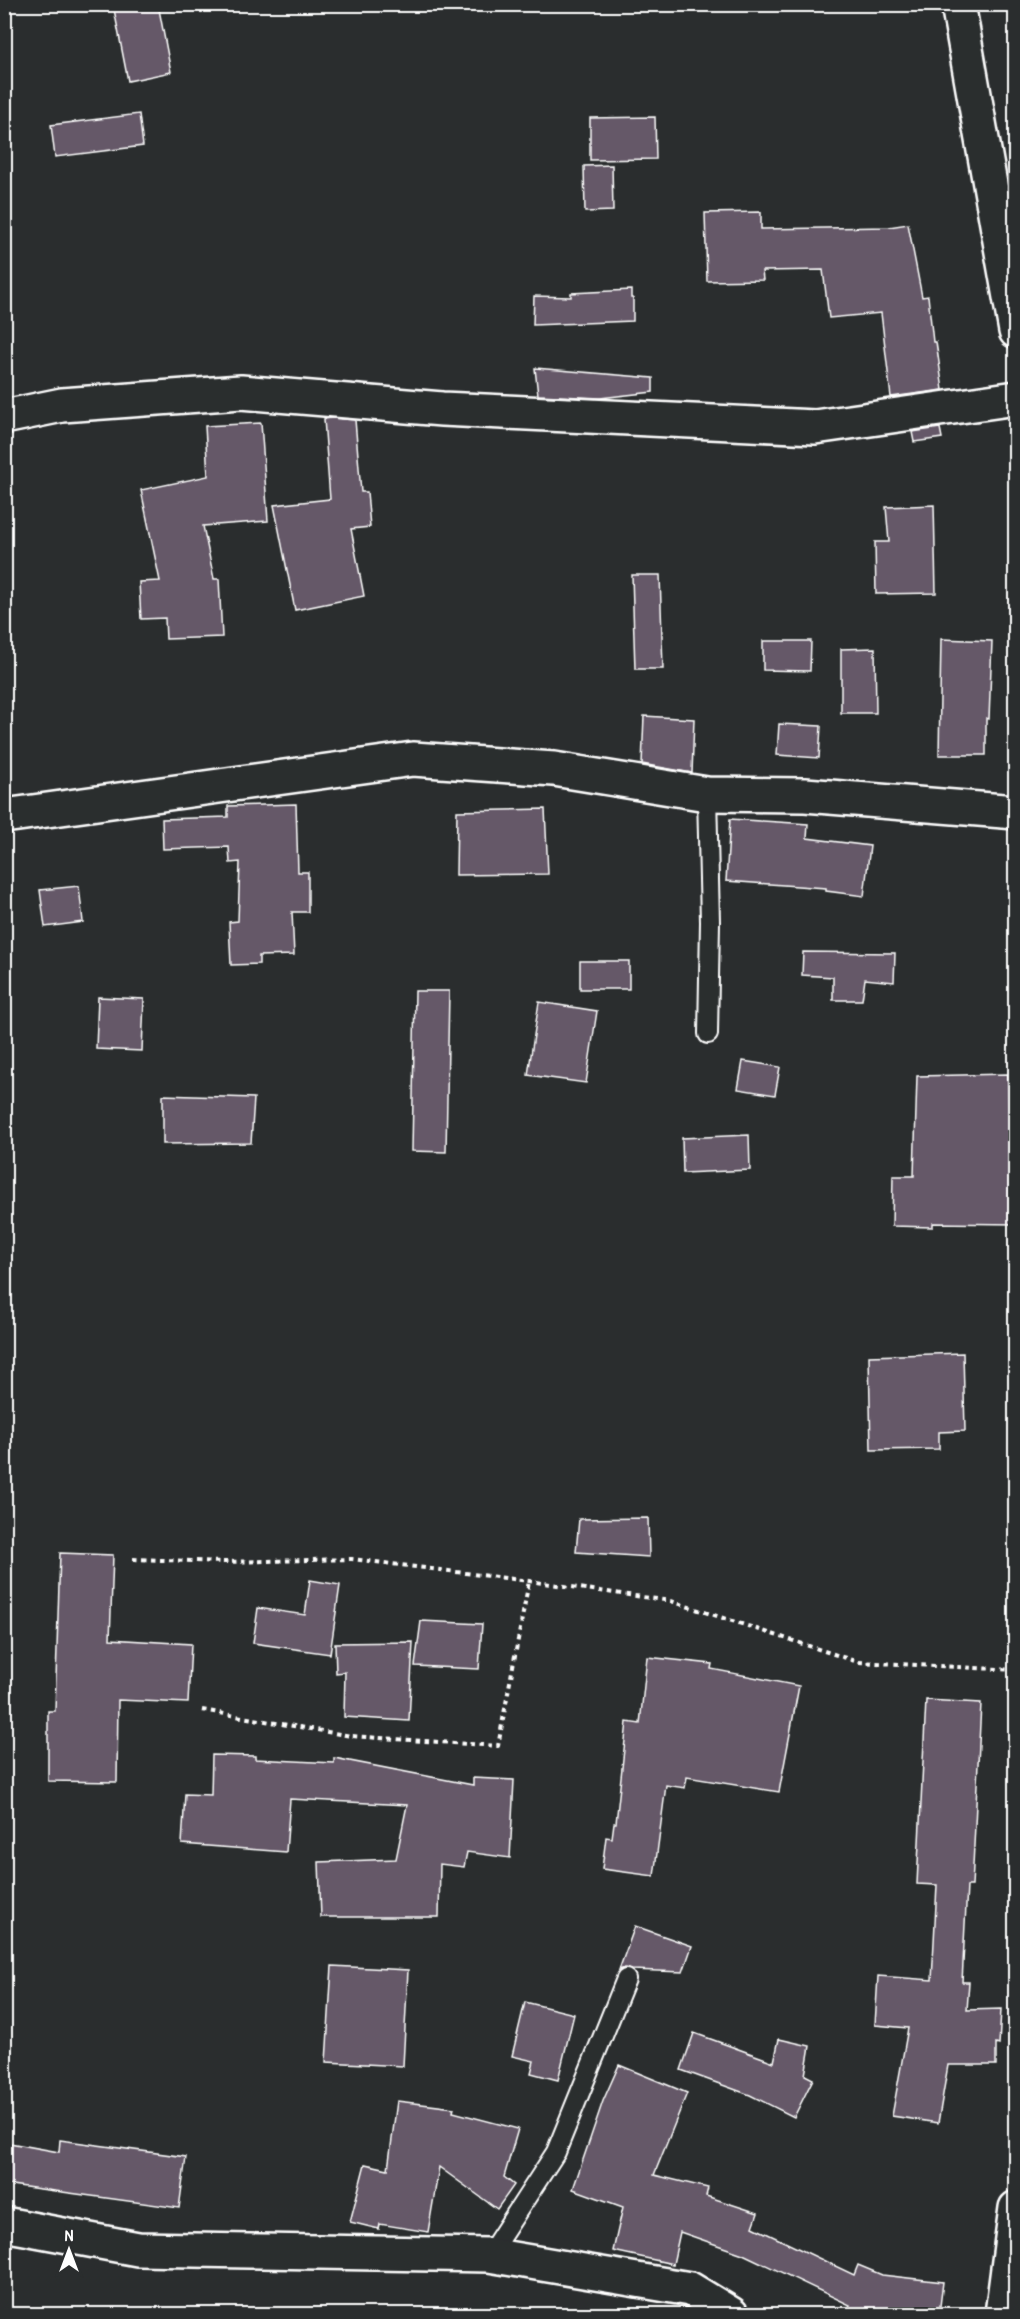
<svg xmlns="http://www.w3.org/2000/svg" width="1020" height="2319" font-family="'Patrick Hand',sans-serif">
  <rect width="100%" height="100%" fill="#2a2d2e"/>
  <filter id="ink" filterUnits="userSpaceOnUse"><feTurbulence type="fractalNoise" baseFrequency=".0167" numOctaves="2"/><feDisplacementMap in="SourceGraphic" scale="12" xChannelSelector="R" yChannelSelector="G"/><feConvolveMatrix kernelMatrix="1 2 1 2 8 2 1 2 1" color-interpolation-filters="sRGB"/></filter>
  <g filter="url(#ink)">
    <g fill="#655968" stroke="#fff" stroke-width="1.5">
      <path d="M 113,4 L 158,4 L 171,72 L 128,81 Z"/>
      <path d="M 139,114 L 143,146 L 55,157 L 51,125 Z"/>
      <path d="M 655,117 L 656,159 L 590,160 L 590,118 Z"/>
      <path d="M 612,165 L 613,211 L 585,212 L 584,166 Z"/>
      <path d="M 761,212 L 761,229 L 889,227 L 908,224 L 922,297 L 928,296 L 933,342 L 936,342 L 943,390 L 891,397 L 881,313 L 829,318 L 823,270 L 762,271 L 763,280 L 707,281 L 705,213 Z"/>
      <path d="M 631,290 L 631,298 L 633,298 L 633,321 L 533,325 L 534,296 L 571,297 L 571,293 Z"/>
      <path d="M 535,368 L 653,378 L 653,392 L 600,398 L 538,395 Z"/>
      <path d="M 332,418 L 355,420 L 361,492 L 367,492 L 370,527 L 351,529 L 364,596 L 295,610 L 274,505 L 330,499 L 324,419 Z"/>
      <path d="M 261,423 L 268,521 L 203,526 L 214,579 L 219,579 L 222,637 L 166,639 L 165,618 L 141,619 L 139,582 L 160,581 L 141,490 L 208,476 L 205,426 Z"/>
      <path d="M 940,428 L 942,438 L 914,442 L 912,432 Z"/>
      <path d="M 934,505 L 936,593 L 876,594 L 875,542 L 889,542 L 886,507 Z"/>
      <path d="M 632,575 L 660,575 L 663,669 L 635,669 Z"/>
      <path d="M 941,639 L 992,641 L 989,719 L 986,718 L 986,755 L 939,755 Z"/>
      <path d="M 763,641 L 811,641 L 810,671 L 763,670 Z"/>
      <path d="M 875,648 L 876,713 L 841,713 L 841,649 Z"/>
      <path d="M 644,716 L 694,719 L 692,773 L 642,764 Z"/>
      <path d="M 779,724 L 821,726 L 819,758 L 777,755 Z"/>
      <path d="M 296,804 L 298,872 L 308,872 L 308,912 L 292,912 L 294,955 L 259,956 L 259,964 L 231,965 L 229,922 L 238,921 L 240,862 L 230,863 L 229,847 L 163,849 L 162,819 L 228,817 L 228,806 Z"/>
      <path d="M 545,809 L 548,874 L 456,875 L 457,811 Z"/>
      <path d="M 730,819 L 808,824 L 807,838 L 870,846 L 864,896 L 826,891 L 826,888 L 726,881 Z"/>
      <path d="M 79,886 L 83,922 L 45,927 L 40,890 Z"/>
      <path d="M 803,952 L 895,953 L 894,982 L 865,979 L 862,1000 L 833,1000 L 833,977 L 802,975 Z"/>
      <rect x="580" y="961" width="49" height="28"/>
      <path d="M 415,991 L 449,991 L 446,1152 L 412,1151 Z"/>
      <path d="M 98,997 L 144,999 L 142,1051 L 96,1049 Z"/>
      <path d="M 539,1002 L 597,1011 L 586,1083 L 528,1075 Z"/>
      <path d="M 743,1061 L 780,1067 L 775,1095 L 738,1089 Z"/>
      <path d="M 1008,1074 L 1010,1165 L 1016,1165 L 1016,1224 L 933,1223 L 933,1227 L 892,1226 L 893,1176 L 914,1176 L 917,1076 Z"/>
      <path d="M 163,1095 L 254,1098 L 251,1143 L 163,1144 Z"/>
      <path d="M 749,1135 L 750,1170 L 683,1173 L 682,1138 Z"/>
      <path d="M 963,1353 L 965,1431 L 939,1432 L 939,1449 L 871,1450 L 869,1356 Z"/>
      <path d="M 648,1518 L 649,1557 L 576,1552 L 579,1519 Z"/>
      <path d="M 60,1553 L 113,1555 L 110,1639 L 191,1644 L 188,1703 L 118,1700 L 117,1782 L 48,1781 L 48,1711 L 55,1711 Z"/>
      <path d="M 310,1580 L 340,1585 L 330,1654 L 253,1643 L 258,1608 L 305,1615 Z"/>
      <path d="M 421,1621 L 482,1624 L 479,1669 L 415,1666 Z"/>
      <path d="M 413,1642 L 409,1721 L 344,1717 L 345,1672 L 336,1673 L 335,1643 Z"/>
      <path d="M 647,1657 L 712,1664 L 711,1669 L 799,1686 L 779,1792 L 687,1777 L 685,1788 L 666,1785 L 654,1876 L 602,1869 L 606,1837 L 612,1838 L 614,1823 L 616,1823 L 627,1722 L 640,1724 Z"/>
      <path d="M 926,1700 L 981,1703 L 972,1886 L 967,1886 L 962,1982 L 969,1982 L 967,2010 L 1001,2009 L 999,2045 L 996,2044 L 996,2065 L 948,2065 L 938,2123 L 892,2116 L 908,2028 L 875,2025 L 878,1976 L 932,1980 L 937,1885 L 917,1884 Z"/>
      <path d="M 212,1755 L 255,1756 L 255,1759 L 334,1763 L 334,1758 L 473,1785 L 473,1778 L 514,1780 L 510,1858 L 467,1852 L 464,1867 L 440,1864 L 439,1917 L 321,1917 L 319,1862 L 396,1859 L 407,1805 L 290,1799 L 286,1852 L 182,1844 L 185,1794 L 211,1795 Z"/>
      <path d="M 635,1926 L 692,1946 L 683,1972 L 632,1970 L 625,1968 L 619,1970 Z"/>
      <path d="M 332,1966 L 408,1970 L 403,2066 L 326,2062 Z"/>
      <path d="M 525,2002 L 574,2014 L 558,2080 L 531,2073 L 534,2061 L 512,2056 Z"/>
      <path d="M 694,2033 L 774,2062 L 779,2039 L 810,2046 L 805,2075 L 813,2079 L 794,2117 L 750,2095 L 681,2070 Z"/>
      <path d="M 619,2065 L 687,2093 L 654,2175 L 708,2188 L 706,2196 L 758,2213 L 753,2227 L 854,2275 L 858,2265 L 882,2275 L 943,2282 L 939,2314 L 845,2314 L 850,2305 L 743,2254 L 680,2232 L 673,2264 L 613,2251 L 623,2207 L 573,2189 L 603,2101 Z"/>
      <path d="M 397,2101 L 454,2108 L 453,2112 L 518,2129 L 504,2177 L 514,2185 L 497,2209 L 439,2167 L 428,2232 L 380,2224 L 379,2229 L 350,2222 L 365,2164 L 388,2169 Z"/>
      <path d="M 60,2140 L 186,2157 L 179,2208 L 4,2184 L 4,2142 L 59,2152 Z"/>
    </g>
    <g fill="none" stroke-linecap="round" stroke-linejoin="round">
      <g stroke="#fff" stroke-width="22">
        <g id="lane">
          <path d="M 707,794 L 710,922 L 708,1034"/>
          <path d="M 489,2255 L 556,2152 L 626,1979"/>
        </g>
      </g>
      <g stroke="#fff" stroke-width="38">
        <g id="street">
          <path d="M 958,4 L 1016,331"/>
          <path d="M 4,417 L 62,405 L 241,392 L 442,409 L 815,427 L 1016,398"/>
          <path d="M 4,816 L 413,759 L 554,769 L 707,794 L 805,795 L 1016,812"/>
          <path d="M 4,2224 L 138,2249 L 489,2255 L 690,2289 L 731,2314"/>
          <path d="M 1002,2314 L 1016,2208"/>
        </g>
      </g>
      <g stroke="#fff" stroke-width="4" stroke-dasharray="4.5 4.5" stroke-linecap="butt">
        <path d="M 133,1559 L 224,1562 L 352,1559 L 529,1581 L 671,1601 L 858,1662 L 1016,1670"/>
        <path d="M 202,1710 L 351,1736 L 498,1746 L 529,1581"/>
      </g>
      <use href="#lane" stroke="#2a2d2e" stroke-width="18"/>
      <use href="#street" stroke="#2a2d2e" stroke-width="33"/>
    </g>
  </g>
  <rect width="1020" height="2319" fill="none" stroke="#2a2d2e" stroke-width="24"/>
  <rect x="12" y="12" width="996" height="2295" fill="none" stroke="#fff" stroke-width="2" filter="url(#ink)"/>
  <g transform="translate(69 2250)" stroke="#2a2d2e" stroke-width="4.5" paint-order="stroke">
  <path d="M0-4.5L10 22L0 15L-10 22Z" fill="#ffffff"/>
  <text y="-9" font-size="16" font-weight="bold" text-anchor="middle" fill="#ffffff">N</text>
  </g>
</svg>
